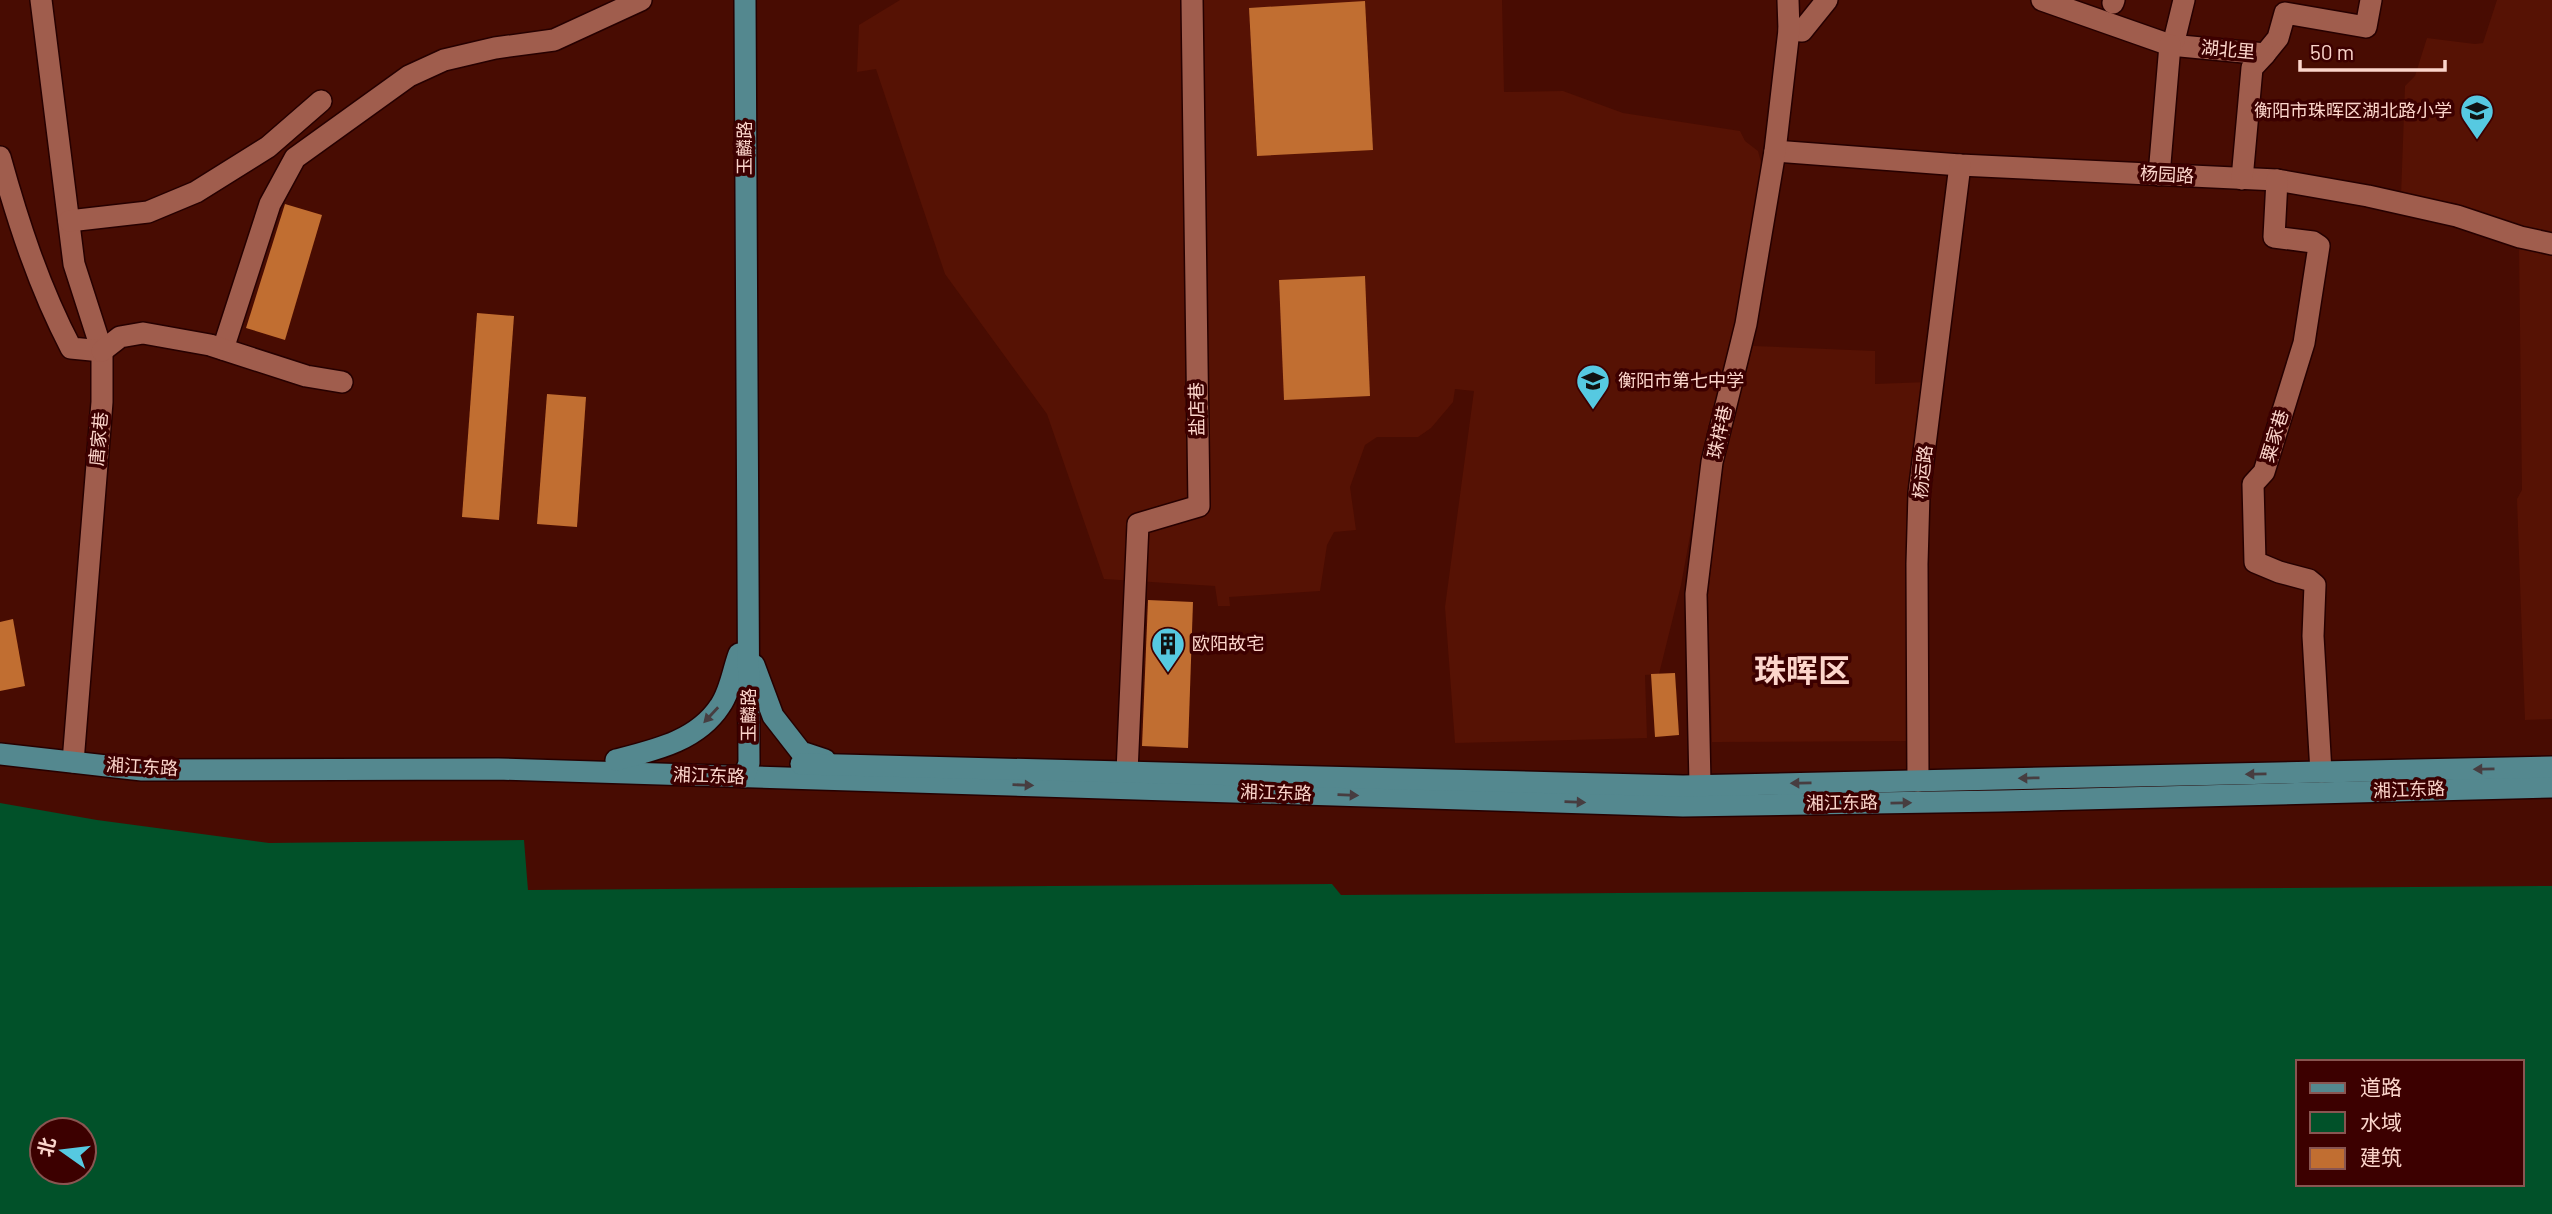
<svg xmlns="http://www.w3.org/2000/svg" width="2552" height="1214" font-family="Barlow,'Noto Sans SC',sans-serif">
  <rect width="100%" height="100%" fill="#480c02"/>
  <g fill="#561204">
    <path d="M 900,0 L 1502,0 L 1504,92 L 1563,91 L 1623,113 L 1740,131 L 1745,141 L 1758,151 L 1763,170 L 1740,318 L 1709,432 L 1681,585 L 1659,674 L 1645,675 L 1647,738 L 1455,743 L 1445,607 L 1474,391 L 1455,389 L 1453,402 L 1431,428 L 1418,437 L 1377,437 L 1365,445 L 1350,487 L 1356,530 L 1334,532 L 1327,545 L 1320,591 L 1229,597 L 1230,606 L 1218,606 L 1215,586 L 1104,579 L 1047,414 L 945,274 L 876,69 L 857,72 L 859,25 Z"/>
    <path d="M 2497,0 L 2552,0 L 2552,235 L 2510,225 L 2455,203 L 2401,196 L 2405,86 L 2415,76 L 2427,38 L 2475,44 L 2483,43 Z"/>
    <path d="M 2519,244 L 2552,251 L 2552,719 L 2525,720 L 2517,499 L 2522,490 Z"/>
    <path d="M 1753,346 L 1875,351 L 1875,384 L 1928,382 L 1910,741 L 1712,742 L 1708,596 L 1722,463 Z"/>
  </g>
  <path fill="#015129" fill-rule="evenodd" d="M 0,803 L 97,820 L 269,843 L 524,840 L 528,890 L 1332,884 L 1341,895 L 2552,886 L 2552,1214 L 0,1214 ZM 2298,1062 L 2522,1062 L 2522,1184 L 2298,1184 ZM 42,1130 L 84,1130 L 84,1172 L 42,1172 Z"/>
  <g fill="#c16e31">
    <path d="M 1365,1 L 1373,150 L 1257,156 L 1249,8 Z"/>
    <path d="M 285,204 L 322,215 L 285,340 L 246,328 Z"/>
    <path d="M 1365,276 L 1370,396 L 1284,400 L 1279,280 Z"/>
    <path d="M 477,313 L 514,316 L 499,520 L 462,517 Z"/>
    <path d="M 547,394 L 586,397 L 577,527 L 537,524 Z"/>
    <path d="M 1148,600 L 1193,602 L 1188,748 L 1142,746 Z"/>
    <path d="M 13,619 L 25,686 L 0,691 L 0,622 Z"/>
    <path d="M 1675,673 L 1679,735 L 1655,737 L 1651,674 Z"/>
  </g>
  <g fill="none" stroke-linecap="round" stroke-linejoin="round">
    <g stroke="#260000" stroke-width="24">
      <g id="minor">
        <path d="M 41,0 L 74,264 L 102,351 L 102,402 L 73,762"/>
        <path d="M 2042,0 L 2170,45 L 2265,54 L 2278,38 L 2285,13 L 2366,27 L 2371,0"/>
        <path d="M 2113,3 L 2114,0"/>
        <path d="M 1789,30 L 1802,31 L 1827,0"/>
        <path d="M 2174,41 L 2184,0"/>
        <path d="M 1775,151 L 1960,165 L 2277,180 L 2368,196 L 2457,216 L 2520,237 L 2552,244"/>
        <path d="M 0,157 C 18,222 39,287 71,348 L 102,351"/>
        <path d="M 2159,175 L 2170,45"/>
        <path d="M 2242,179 L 2252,68 L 2265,54"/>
        <path d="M 2277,180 L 2274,237 L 2313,242 L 2319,246 L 2304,343 L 2264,472 L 2253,484 L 2255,562 L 2279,572 L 2309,580 L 2315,585 L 2313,636 L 2321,772"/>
        <path d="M 69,221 L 148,212 L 196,192 L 268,147 L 321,101"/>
        <path d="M 223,349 L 270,204 L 295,158 L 409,76 L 444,60 L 495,48 L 554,40 L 641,0"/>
        <path d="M 102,351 L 120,337 L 143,333 L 210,345 L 306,376 L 342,382"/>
        <path d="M 1127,772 L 1138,524 L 1199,506 L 1192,0"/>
        <path d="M 1918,781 L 1917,564 L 1919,493 L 1960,165"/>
        <path d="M 1700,785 L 1696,594 L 1712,462 L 1746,324 L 1775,151 L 1789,30 L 1788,0"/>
      </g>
    </g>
    <g stroke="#260000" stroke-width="24">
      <g id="major">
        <path d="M 754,665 L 773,716 L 801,752 L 825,760"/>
        <path d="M 0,754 L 142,770 L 498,769 L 1683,806 L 2000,801 L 2552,787"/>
        <path d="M 616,760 C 655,750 697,741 720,706 C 730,692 733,670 739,654"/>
        <path d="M 801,764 L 1683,786 L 2552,767"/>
        <path d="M 744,777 L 749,763 L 745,0"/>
      </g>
    </g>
    <use href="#minor" stroke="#a05d4d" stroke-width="21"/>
    <use href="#major" stroke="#54888f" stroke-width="21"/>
  </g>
  <defs><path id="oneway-solid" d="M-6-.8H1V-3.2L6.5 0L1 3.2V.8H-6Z" transform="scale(1.75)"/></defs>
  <g fill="#473d40">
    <use href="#oneway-solid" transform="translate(711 715) rotate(133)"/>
    <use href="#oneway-solid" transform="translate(2484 769) rotate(179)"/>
    <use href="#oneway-solid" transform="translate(2256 774) rotate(179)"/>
    <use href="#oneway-solid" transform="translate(2029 778) rotate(179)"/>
    <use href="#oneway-solid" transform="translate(1801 783) rotate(179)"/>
    <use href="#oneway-solid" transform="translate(1023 785) rotate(2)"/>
    <use href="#oneway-solid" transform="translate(1348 795) rotate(2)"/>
    <use href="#oneway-solid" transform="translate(1575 802) rotate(2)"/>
    <use href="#oneway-solid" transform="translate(1901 803) rotate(-1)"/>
  </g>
  <defs>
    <g id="school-pin" transform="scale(1.75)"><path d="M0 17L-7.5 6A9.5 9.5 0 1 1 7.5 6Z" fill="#56c9e1" stroke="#3c0000"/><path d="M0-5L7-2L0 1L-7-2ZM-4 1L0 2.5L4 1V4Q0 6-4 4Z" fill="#111"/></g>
    <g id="building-pin" transform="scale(1.75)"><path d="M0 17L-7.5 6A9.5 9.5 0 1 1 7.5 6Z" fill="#56c9e1" stroke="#3c0000"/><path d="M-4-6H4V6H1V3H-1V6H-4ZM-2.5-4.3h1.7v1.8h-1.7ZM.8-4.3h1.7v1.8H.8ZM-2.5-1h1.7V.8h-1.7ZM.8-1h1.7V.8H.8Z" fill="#111"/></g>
  </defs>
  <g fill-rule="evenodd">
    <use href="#school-pin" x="2477" y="111"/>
    <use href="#school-pin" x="1593" y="381"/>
    <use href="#building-pin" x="1168" y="644"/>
  </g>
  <g text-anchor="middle" stroke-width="7" stroke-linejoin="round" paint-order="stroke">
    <g font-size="18" fill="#fcd5cb" stroke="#3c0000">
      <text transform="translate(2228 50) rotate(5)" y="6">湖北里</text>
      <text transform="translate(745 148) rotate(-90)" y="6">玉麟路</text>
      <text transform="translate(2167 175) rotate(3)" y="6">杨园路</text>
      <text transform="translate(1197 409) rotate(-91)" y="6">盐店巷</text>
      <text transform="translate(1720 432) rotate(-77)" y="6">珠梓巷</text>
      <text transform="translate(2275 436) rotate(-73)" y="6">粟家巷</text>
      <text transform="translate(99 439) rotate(-85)" y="6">唐家巷</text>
      <text transform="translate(1923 472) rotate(-84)" y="6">杨运路</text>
      <text transform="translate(749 715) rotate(-90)" y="6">玉麟路</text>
      <text transform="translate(142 767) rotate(3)" y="6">湘江东路</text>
      <text transform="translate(709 776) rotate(2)" y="6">湘江东路</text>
      <text transform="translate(2409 790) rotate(-2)" y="6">湘江东路</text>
      <text transform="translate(1276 793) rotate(2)" y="6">湘江东路</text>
      <text transform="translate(1842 803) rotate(-1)" y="6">湘江东路</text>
    </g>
    <g font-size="18" fill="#fcd5cb" stroke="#3c0000" text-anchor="start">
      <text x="2452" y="117" text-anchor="end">衡阳市珠晖区湖北路小学</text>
      <text x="1618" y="387">衡阳市第七中学</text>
      <text x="1192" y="650">欧阳故宅</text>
    </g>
    <g font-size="32" font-weight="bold" fill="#fcd5cb" stroke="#3c0000">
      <text x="1802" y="682">珠晖区</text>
    </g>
  </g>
  <rect x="2296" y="1060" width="228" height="126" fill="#3c0000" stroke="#895551" stroke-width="2"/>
  <rect x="2310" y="1083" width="35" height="10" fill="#54888f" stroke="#895551" stroke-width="2"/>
  <text x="2360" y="1095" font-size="21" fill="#fcd5cb">道路</text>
  <rect x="2310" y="1112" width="35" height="21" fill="#015129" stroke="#895551" stroke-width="2"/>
  <text x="2360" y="1130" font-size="21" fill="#fcd5cb">水域</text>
  <rect x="2310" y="1148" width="35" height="21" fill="#c16e31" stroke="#895551" stroke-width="2"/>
  <text x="2360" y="1165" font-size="21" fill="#fcd5cb">建筑</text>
  <g transform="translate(63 1151) rotate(284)"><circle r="33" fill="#3c0000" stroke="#895551" stroke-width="2"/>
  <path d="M0-5L12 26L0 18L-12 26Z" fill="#56c9e1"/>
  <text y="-10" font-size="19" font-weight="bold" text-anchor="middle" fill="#fcd5cb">北</text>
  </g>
  <path d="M2300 60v10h145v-10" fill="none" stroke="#fcd5cb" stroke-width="3.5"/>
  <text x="2310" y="60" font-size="21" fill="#fcd5cb" stroke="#3c0000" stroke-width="5" paint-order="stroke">50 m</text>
</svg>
